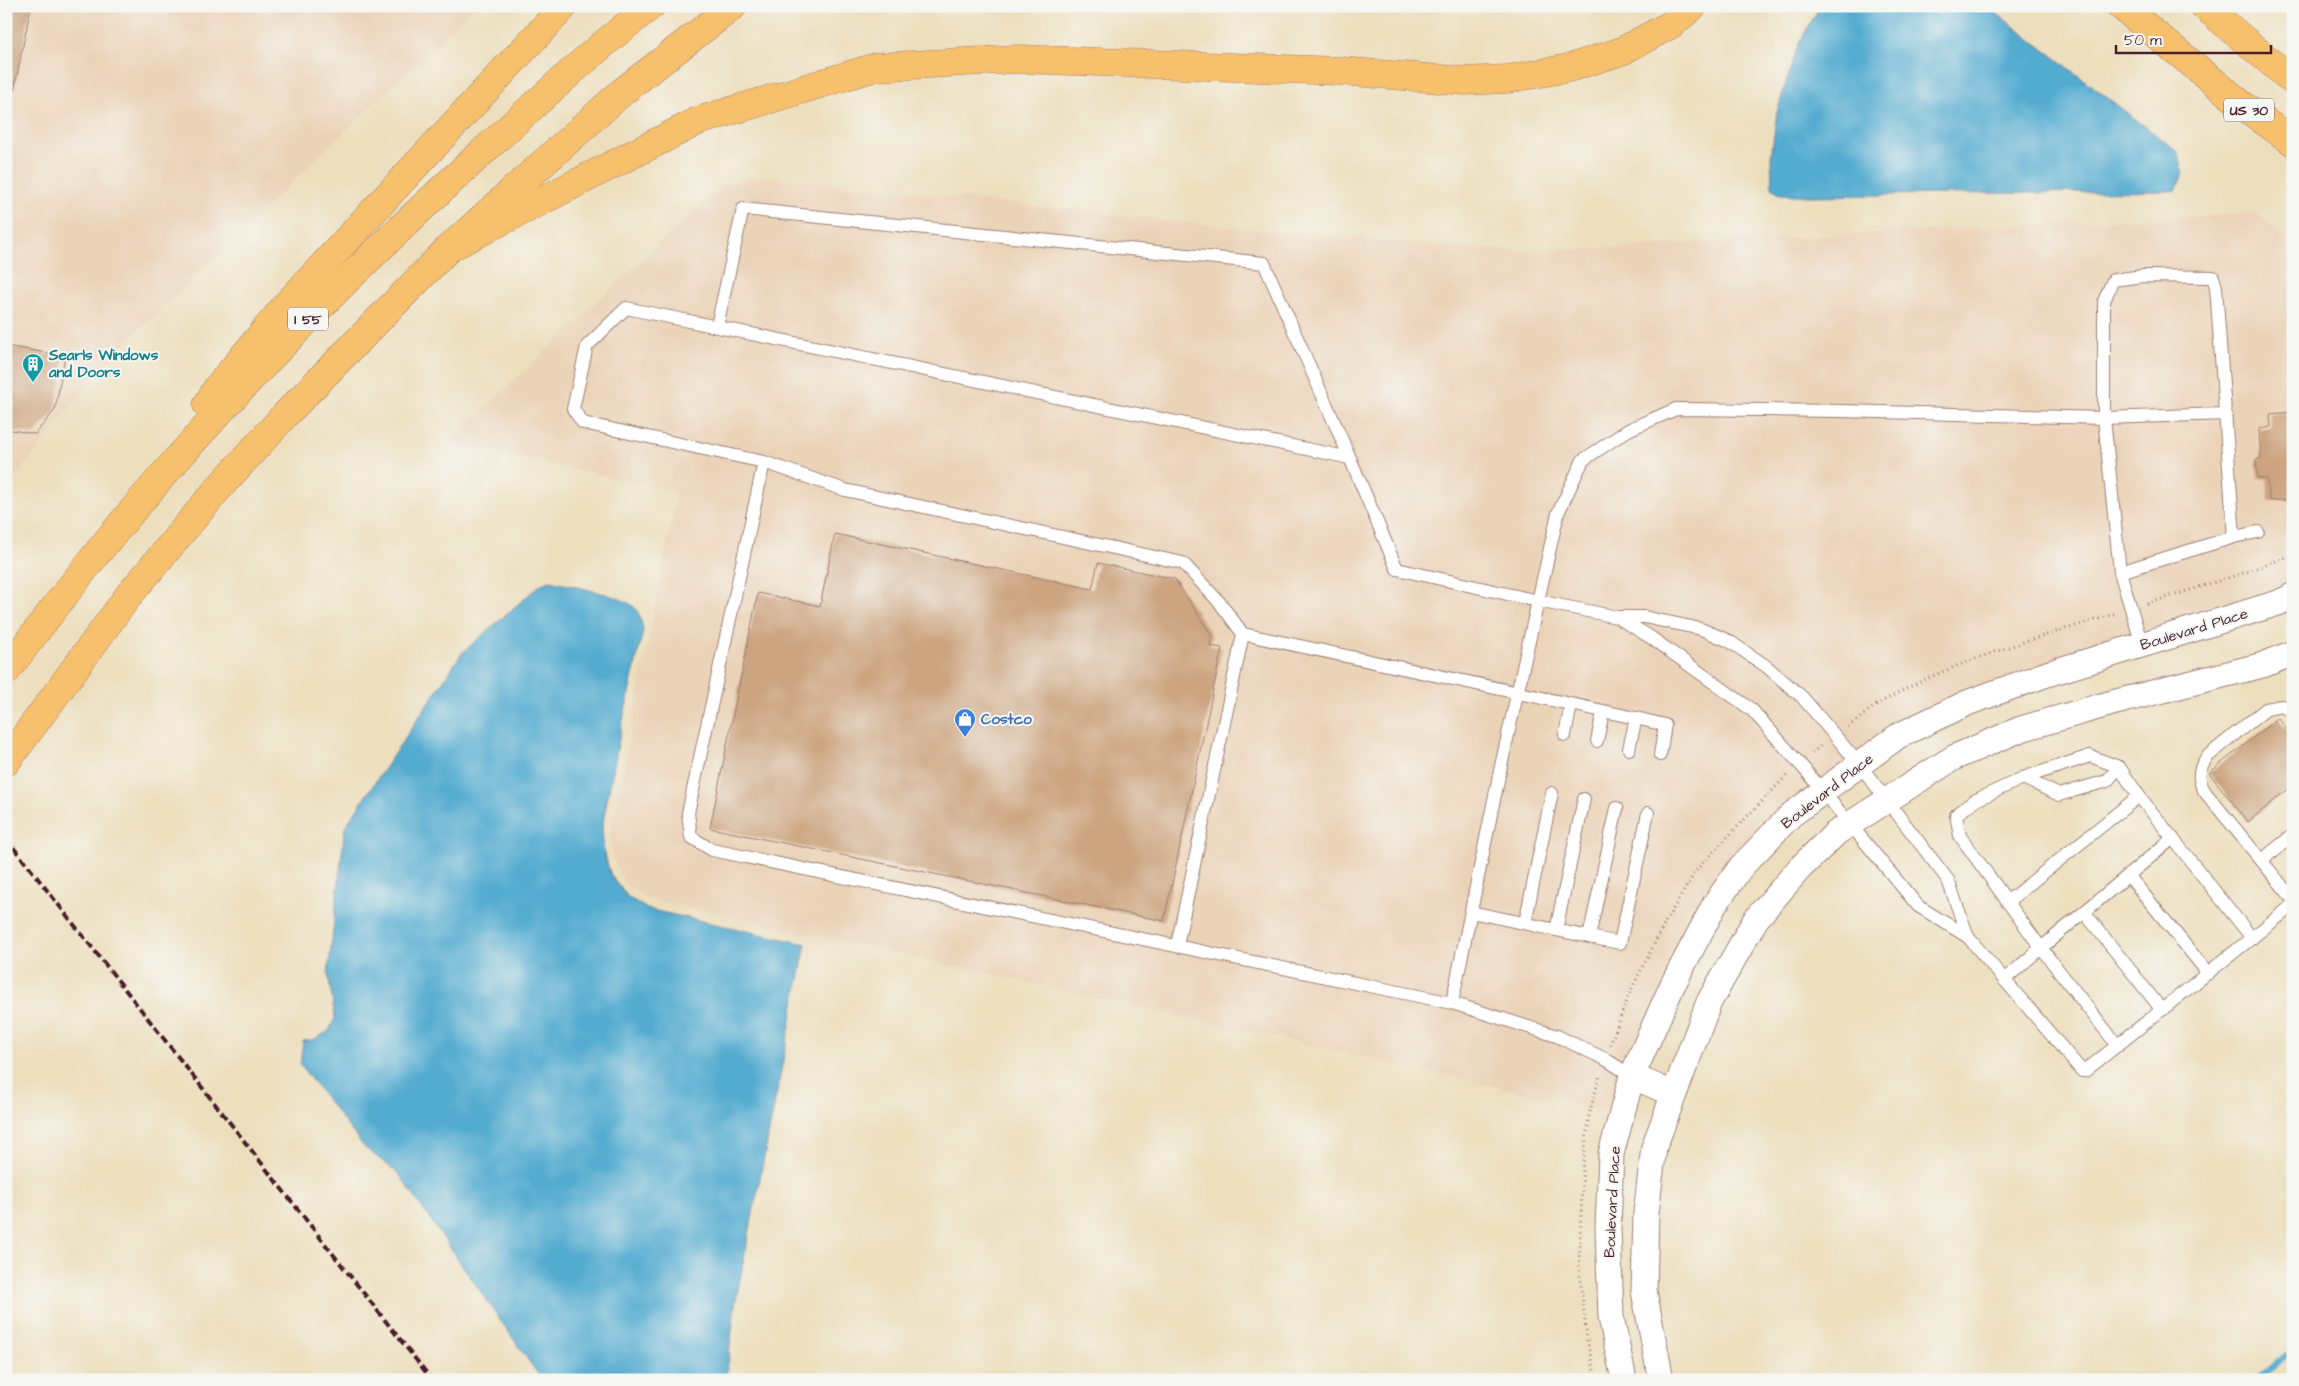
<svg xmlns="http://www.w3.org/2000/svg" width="2299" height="1386" font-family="'Architects Daughter',sans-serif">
  <rect width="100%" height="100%" fill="#f6f6f2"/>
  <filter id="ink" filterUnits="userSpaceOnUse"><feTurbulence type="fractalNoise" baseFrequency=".02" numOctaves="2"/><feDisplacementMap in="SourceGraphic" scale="10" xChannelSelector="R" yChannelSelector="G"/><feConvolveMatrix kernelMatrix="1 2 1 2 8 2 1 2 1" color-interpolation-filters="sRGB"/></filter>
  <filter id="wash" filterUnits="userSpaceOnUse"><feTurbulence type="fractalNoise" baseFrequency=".0096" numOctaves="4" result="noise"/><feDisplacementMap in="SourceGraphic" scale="20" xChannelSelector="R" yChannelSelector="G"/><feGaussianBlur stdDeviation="1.12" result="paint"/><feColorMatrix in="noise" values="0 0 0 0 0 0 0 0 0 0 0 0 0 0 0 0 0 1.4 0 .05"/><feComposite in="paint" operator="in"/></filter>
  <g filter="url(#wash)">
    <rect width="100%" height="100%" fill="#eddfbe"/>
    <g fill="#ebd3b8">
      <path d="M 6,6 L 475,6 L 113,355 L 6,489 Z"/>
      <path d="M 767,177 L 1301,235 L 1528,252 L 2255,213 L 2293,243 L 2293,580 L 2157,629 L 1979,688 L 1779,810 L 1611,1112 L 646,898 L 625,884 L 614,861 L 610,836 L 677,492 L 449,442 L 702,203 L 726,185 L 743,179 Z"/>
    </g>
    <g fill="#53abd0" stroke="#4e657e">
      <path d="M 1820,6 L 1987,6 L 2176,150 C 2184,168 2185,172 2176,190 L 2166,191 L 1809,196 L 1781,194 L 1772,188 L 1771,157 L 1777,112 L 1798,45 Z"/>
      <path d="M 550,581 C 571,586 618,594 633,606 C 640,612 642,623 643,631 L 621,729 L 602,827 L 604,853 L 611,876 L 628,897 L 647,909 L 806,944 L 735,1305 L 726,1380 L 542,1380 L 398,1173 L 364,1147 L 300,1065 L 303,1041 L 313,1040 L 329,1031 L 335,1018 L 328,973 L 345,827 L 462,653 L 541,584 Z"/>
    </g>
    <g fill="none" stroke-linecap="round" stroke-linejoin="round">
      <path stroke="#53abd0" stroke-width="6" d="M 2255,1380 L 2267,1373 L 2293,1350"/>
    </g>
    <g id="blocks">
      <g fill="#cca480">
        <path d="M 6,6 L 31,6 L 14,90 L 6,89 Z"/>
        <path d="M 6,346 L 65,356 L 55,410 L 35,434 L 6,429 Z"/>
        <path d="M 2293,412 L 2293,499 L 2269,501 L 2267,479 L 2258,478 L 2256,460 L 2261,458 L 2259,429 L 2271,427 L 2270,414 Z"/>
        <path d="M 835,534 L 1092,589 L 1098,563 L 1175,579 L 1212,636 L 1210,646 L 1222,648 L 1164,921 L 710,828 L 758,593 L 820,606 Z"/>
        <path d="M 2278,718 L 2293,737 L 2293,785 L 2248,822 L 2209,773 Z"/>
      </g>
    </g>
  </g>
  <g filter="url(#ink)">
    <use href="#blocks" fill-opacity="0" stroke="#9c7f74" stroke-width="1"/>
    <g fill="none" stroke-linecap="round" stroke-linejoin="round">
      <g stroke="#9c7f74" stroke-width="14">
        <g id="lane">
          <path d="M 717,326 L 743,209 L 1264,263 L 1350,458"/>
          <path d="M 764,462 L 845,490 L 1183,563 L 1220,603 L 1243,634"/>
          <path d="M 2234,537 L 2258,532"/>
          <path d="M 2120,572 L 2234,537 L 2216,287 L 2213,277 L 2143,276 L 2113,280 L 2104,301 L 2104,418 L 2120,572 L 2142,645"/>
          <path d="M 1617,617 L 1650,637 L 1752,710 L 1806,771 L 1918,906 L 1968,937 L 2082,1071 L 2085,1071 L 2293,905"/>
          <path d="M 2293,711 L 2282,706 L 2266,709 L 2208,756 C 2198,768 2197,779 2205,792 L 2293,899"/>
          <path d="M 1636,718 L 1665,725 L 1660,755"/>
          <path d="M 1565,735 L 1571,705"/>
          <path d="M 1597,741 L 1603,712"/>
          <path d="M 2023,778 L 2059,795 L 2107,781 L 2119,767"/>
          <path d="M 2173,838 L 2041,948 L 1960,836 L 1956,815 L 1974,801 L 2023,778 L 2090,756 L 2119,767 L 2139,796 L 2252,938"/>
          <path d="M 2262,860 L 2293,835"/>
          <path d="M 2128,875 L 2208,973"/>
          <path d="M 2007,902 L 2139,796"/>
          <path d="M 1471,912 L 1589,937 L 1617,808"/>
          <path d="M 2084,912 L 2162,1010"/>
          <path d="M 1525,923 L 1552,793"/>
          <path d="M 1556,930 L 1584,799"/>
          <path d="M 1589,937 L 1620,943 L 1648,813"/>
          <path d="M 1177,945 L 1243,634 L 1636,718 L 1629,749"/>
          <path d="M 2004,980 L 2041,948 L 2117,1045"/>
          <path d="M 1452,1003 L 712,850 L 691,837 L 688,813 L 764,462 L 583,423 L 573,409 L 587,346 L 626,308 L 1350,458 L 1397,569 L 1538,601 L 1558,513 L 1583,460 L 1628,430 L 1676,409 L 1841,411 L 2104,418 L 2226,414"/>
          <path d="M 1632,1076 L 1605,1059 L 1557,1036 L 1452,1003 L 1501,766 L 1538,601 L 1617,617 L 1644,617 L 1701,629 L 1729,641 L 1766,666 L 1802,697 L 1859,764 L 1948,880 L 1968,937"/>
        </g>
      </g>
      <g stroke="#9c7f74" stroke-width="27">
        <g id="street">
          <path d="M 1632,1076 L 1673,1094"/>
          <path d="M 1624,1380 L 1611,1317 L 1608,1228 L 1611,1154 L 1632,1076 L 1672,986 L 1715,904 L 1741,867 L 1791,815 L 1898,736 L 1967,703 L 2047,674 L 2278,603 L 2293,596"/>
          <path d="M 1661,1380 L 1644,1291 L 1646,1213 L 1654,1147 L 1709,1002 L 1756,919 L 1799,869 L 1836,833 L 1953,758 L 2021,729 L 2112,703 L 2263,665 L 2293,653"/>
        </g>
      </g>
      <g stroke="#9c7f74" stroke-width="29">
        <g id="primary">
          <path d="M 2121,6 L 2246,108 L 2293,142"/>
          <path d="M 2204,6 L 2293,81"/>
        </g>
      </g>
      <g stroke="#9c7f74" stroke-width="29">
        <g id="highway">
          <path d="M 449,248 L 698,121 L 876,67 L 1018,59 L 1340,71 L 1465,81 L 1507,79 L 1569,68 L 1622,51 L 1672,24 L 1693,6"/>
          <path d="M 207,405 L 217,388 L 287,304 L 564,6"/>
          <path d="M 6,671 C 38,629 70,587 103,546 C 218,406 345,277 478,156 C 535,105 590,52 651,6"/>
          <path d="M 6,762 L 129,595 L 217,490 L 285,415 L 449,248 L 622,92 L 733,6"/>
        </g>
      </g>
      <g stroke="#9c7f74" stroke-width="3" stroke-dasharray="1 4" stroke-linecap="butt">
        <path d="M 2147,604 L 2243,573 L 2293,555"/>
        <path d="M 1848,727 C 1860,718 1872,707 1885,700 C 1957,659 2039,638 2117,613"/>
        <path d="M 1812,753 L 1822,745"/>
        <path d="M 1610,1045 L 1631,990 L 1667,919 L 1697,869 L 1788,774"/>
        <path d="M 1596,1380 L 1587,1340 L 1579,1266 L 1583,1165 L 1589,1115 L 1600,1075"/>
      </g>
      <use href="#lane" stroke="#fff" stroke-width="12"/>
      <use href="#street" stroke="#fff" stroke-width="25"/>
      <use href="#primary" stroke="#f7c06c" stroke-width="28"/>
      <use href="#highway" stroke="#f7c06c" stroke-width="28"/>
      <path stroke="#4a1f2b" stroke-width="4" stroke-dasharray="8 4" stroke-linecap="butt" d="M 6,838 L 432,1380"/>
    </g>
  </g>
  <defs>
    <g id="building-pin" transform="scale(1.125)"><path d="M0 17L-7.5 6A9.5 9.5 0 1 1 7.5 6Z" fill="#0f9aa8" stroke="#f6f6f2"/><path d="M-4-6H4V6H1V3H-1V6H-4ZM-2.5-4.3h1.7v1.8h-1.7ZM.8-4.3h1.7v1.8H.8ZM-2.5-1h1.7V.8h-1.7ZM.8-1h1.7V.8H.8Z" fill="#fff"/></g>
    <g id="shop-pin" transform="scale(1.125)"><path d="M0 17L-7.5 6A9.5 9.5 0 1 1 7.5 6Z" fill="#3f7fe0" stroke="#f6f6f2"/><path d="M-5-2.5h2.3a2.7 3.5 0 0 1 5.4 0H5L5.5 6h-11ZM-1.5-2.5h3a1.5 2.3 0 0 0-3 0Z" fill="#fff"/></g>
  </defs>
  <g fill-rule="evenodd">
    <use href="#building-pin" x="33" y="364"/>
    <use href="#shop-pin" x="965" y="719"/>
  </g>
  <g text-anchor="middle" stroke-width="4" stroke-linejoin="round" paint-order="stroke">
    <g fill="#f6f6f2" stroke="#7e6067" stroke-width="1">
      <rect x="2224" y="98.5" width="50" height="23" rx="4"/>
      <rect x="288" y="307.5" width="40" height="23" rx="4"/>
    </g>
    <g font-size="14" font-weight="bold" fill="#4a1f2b">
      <text x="2249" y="115">US 30</text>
      <text x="308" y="324">I 55</text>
    </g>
    <g font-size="15" font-weight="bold" fill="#0d838f" stroke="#f6f6f2" text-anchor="start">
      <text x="49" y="360">Searls Windows<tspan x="49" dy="17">and Doors</tspan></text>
    </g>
    <g font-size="15" fill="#4a1f2b" stroke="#f6f6f2">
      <text transform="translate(2194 629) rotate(-17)" y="5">Boulevard Place</text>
      <text transform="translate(1827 791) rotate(-38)" y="5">Boulevard Place</text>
      <text transform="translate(1612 1202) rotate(-87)" y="5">Boulevard Place</text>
    </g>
    <g font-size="15" font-weight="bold" fill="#366cbe" stroke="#f6f6f2" text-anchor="start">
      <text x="981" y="724">Costco</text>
    </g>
  </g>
  <rect width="2299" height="1386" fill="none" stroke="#f6f6f2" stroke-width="25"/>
  <path d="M2116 45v8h155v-8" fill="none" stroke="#4a1f2b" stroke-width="2.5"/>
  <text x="2124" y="45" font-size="15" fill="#4a1f2b" stroke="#f6f6f2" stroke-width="4" paint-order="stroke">50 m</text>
</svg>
